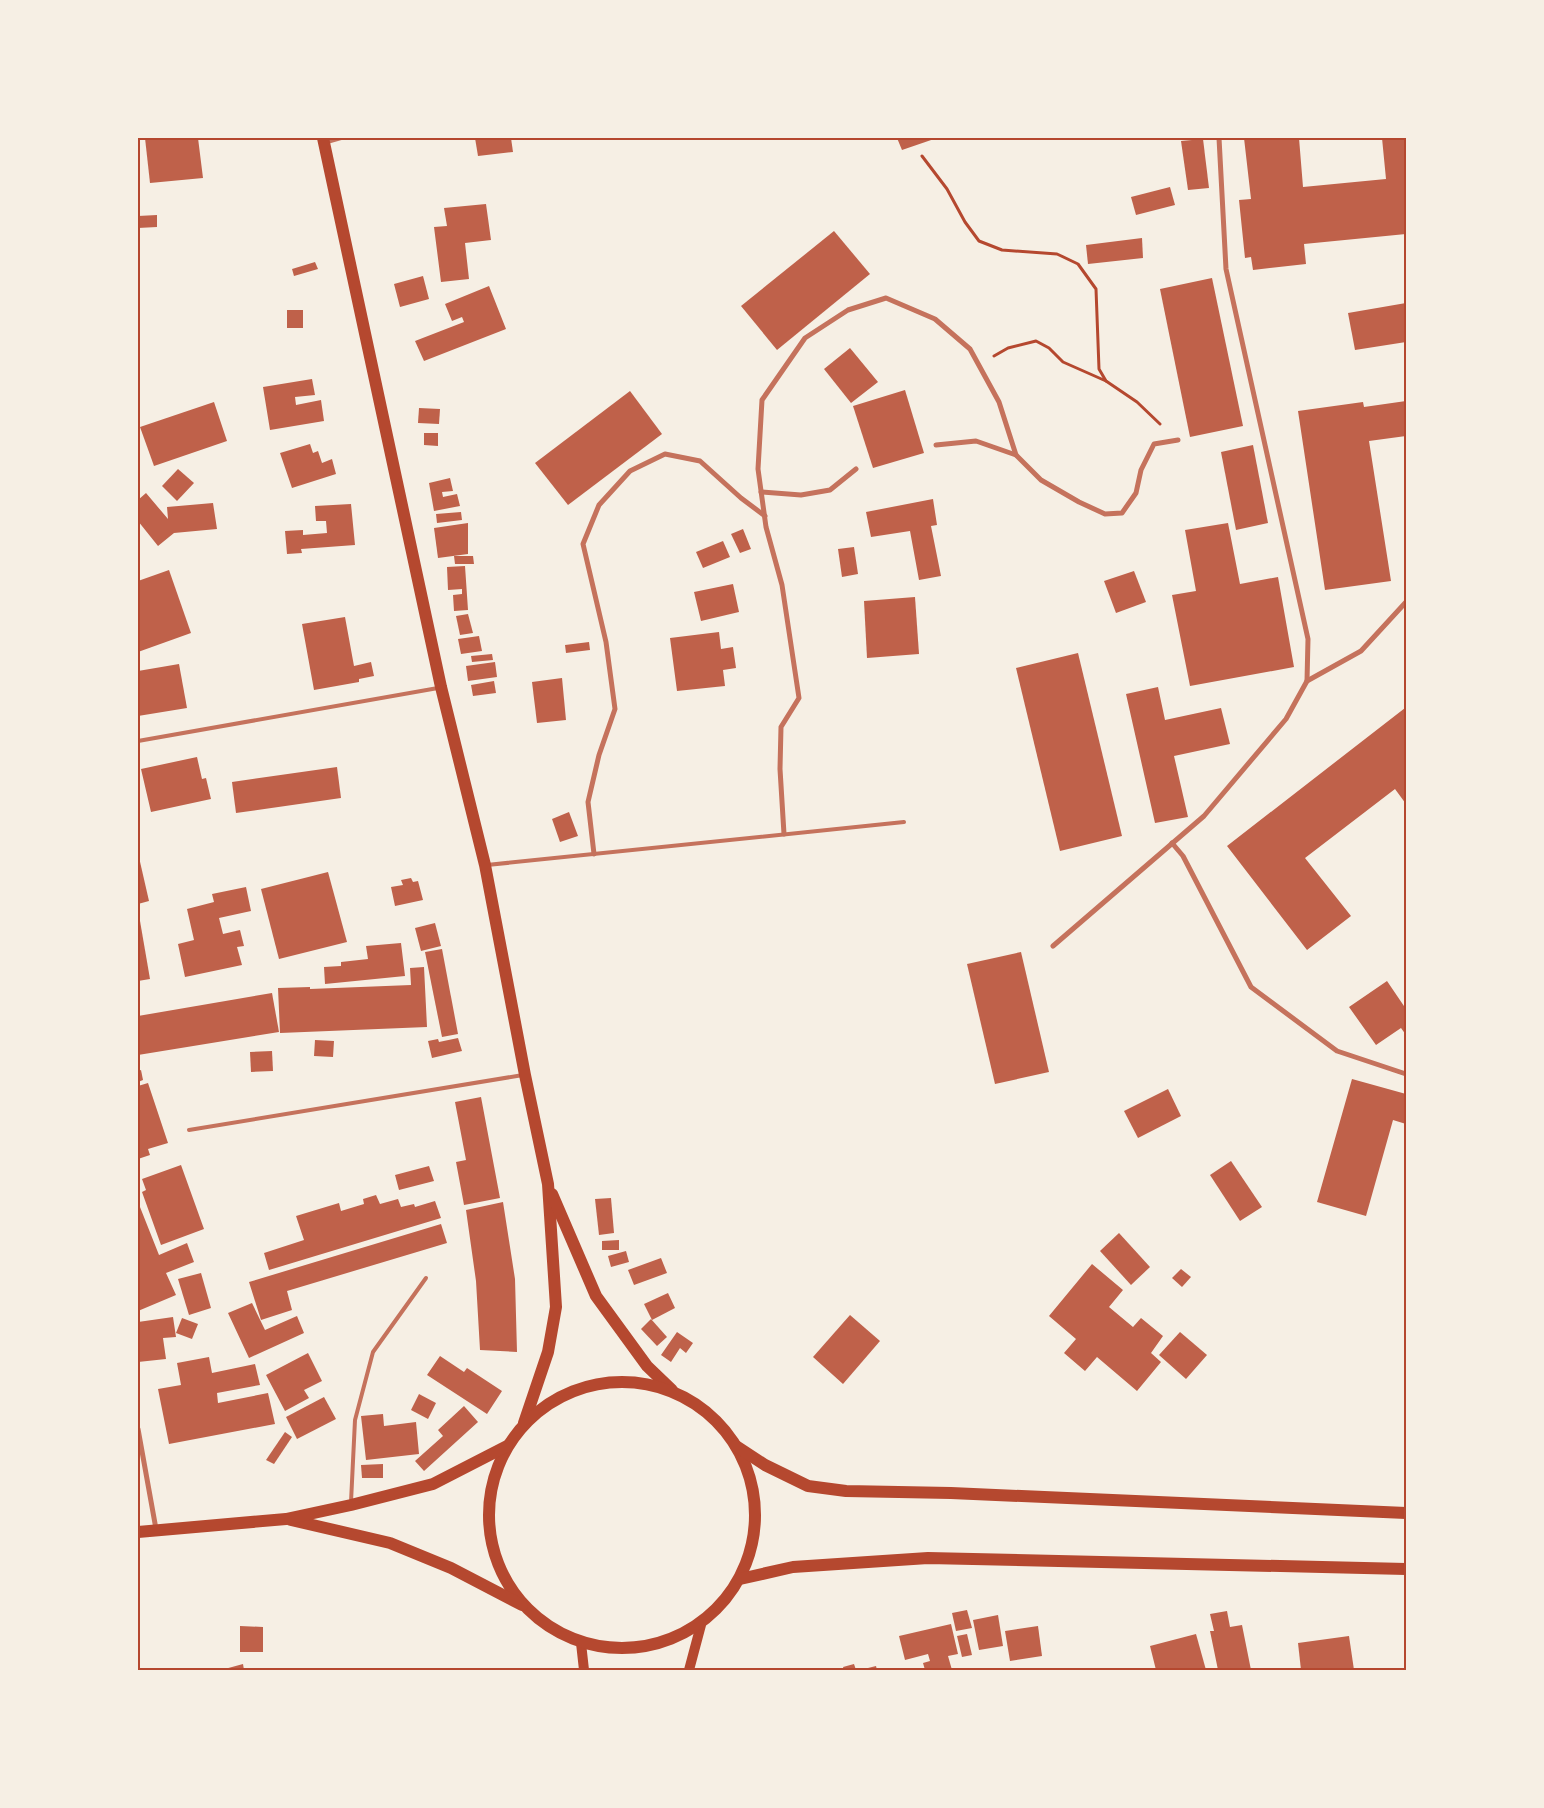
<svg xmlns="http://www.w3.org/2000/svg" width="1544" height="1808" font-family="'PT Sans Narrow',sans-serif">
	<style>
		.building { fill: #bf614a }
		.lines { fill: none; stroke-linecap: round; stroke-linejoin: round }
		.path { stroke: #b5482f; stroke-width: 3 }
		.service { stroke: #c5725c; stroke-width: 4 }
		.minor { stroke: #c5725c; stroke-width: 5 }
		.secondary { stroke: #b5482f; stroke-width: 10 }
		.primary { stroke: #b5482f; stroke-width: 12 }
		.neatline { fill: none; stroke: #b5482f; stroke-width: 2 }
	</style>
	<rect width="100%" height="100%" fill="#f6efe4"/>
	<g class="building">
		<path d="M145,138H198L203,178L150,183Z"/>
		<path d="M475,138H511L513,152L478,156Z"/>
		<path d="M897,138H937L902,150Z"/>
		<path d="M1244,138H1299L1303,187L1386,179L1382,138H1406V234L1304,244L1306,264L1253,270L1251,257L1245,258L1239,200L1251,199Z"/>
		<path d="M1203,139L1209,188L1188,190L1181,141Z"/>
		<path d="M1170,187L1175,205L1136,215L1131,197Z"/>
		<path d="M486,204L491,240L465,243L469,279L441,282L434,227L447,226L444,208Z"/>
		<path d="M157,215V227L138,228V216Z"/>
		<path d="M834,231L870,274L777,350L741,306Z"/>
		<path d="M1142,238L1143,258L1088,264L1086,245Z"/>
		<path d="M315,262L318,269L294,276L292,269Z"/>
		<path d="M423,276L429,299L400,307L394,284Z"/>
		<path d="M1212,278L1243,426L1190,437L1160,289Z"/>
		<path d="M489,286L506,329L424,361L415,341L464,322L462,317L452,321L445,304Z"/>
		<path d="M1406,303V342L1355,350L1348,313Z"/>
		<rect x="287" y="310" width="16" height="18"/>
		<path d="M850,348L878,382L851,403L824,369Z"/>
		<path d="M312,379L315,395L295,397L296,405L321,400L324,421L270,430L263,387Z"/>
		<path d="M905,390L924,453L873,468L853,406Z"/>
		<path d="M630,391L662,434L568,505L535,463Z"/>
		<path d="M1406,401V436L1369,441L1391,581L1325,590L1298,411L1363,402L1364,407Z"/>
		<path d="M214,402L227,441L154,466L140,427Z"/>
		<path d="M419,408L440,409L439,424L418,423Z"/>
		<path d="M424,433H438V446L424,445Z"/>
		<path d="M310,444L313,453L318,451L322,463L332,459L336,474L292,488L280,453Z"/>
		<path d="M1253,445L1268,523L1236,530L1221,452Z"/>
		<path d="M178,469L194,483L177,501L162,486Z"/>
		<path d="M450,478L453,491L442,492L443,497L457,494L460,506L434,511L429,483Z"/>
		<path d="M146,493L168,519L167,507L213,503L217,529L174,533L158,546L138,521V500Z"/>
		<path d="M933,499L937,525L931,526L941,576L919,580L910,531L871,537L866,512Z"/>
		<path d="M351,504L355,545L301,549L302,553L287,554L285,531L303,530V535L327,533L326,521H316L315,506Z"/>
		<path d="M461,512L462,520L437,523L436,514Z"/>
		<path d="M468,523V554L438,558L434,528Z"/>
		<path d="M1228,523L1240,584L1278,577L1294,667L1190,686L1172,595L1196,591L1185,530Z"/>
		<path d="M743,529L751,549L740,553L731,534Z"/>
		<path d="M723,541L730,557L703,568L696,552Z"/>
		<path d="M854,547L858,574L842,577L838,549Z"/>
		<path d="M454,556H473L474,564H455Z"/>
		<path d="M465,566L468,610L454,611L453,595L462,594V589L448,590L447,567Z"/>
		<path d="M169,570L191,633L138,652V581Z"/>
		<path d="M1134,571L1146,602L1116,613L1104,581Z"/>
		<path d="M733,584L739,612L701,621L694,592Z"/>
		<path d="M915,597L919,654L867,658L864,601Z"/>
		<path d="M468,614L473,633L460,635L456,616Z"/>
		<path d="M345,617L354,666L371,662L374,676L359,679V682L314,690L302,624Z"/>
		<path d="M719,632L721,649L733,647L736,668L723,670L725,686L677,691L670,638Z"/>
		<path d="M479,636L482,651L461,654L458,639Z"/>
		<path d="M589,642L590,650L566,653L565,645Z"/>
		<path d="M1078,653L1122,836L1060,851L1016,668Z"/>
		<path d="M492,654L493,660L472,662L471,656Z"/>
		<path d="M495,662L497,677L468,681L466,666Z"/>
		<path d="M179,664L187,708L138,716V671Z"/>
		<path d="M562,678L566,720L537,723L532,682Z"/>
		<path d="M494,681L496,693L473,696L471,685Z"/>
		<path d="M1158,687L1165,720L1221,708L1230,744L1174,756L1188,817L1155,823L1126,694Z"/>
		<path d="M1405,708L1406,711V804L1395,789L1305,858L1351,916L1307,950L1227,846Z"/>
		<path d="M197,757L202,779L206,778L211,799L151,812L141,769Z"/>
		<path d="M337,767L341,798L236,813L232,782Z"/>
		<path d="M569,812L578,836L560,842L552,819Z"/>
		<path d="M138,853L149,901L138,904Z"/>
		<path d="M328,872L347,942L279,959L261,889Z"/>
		<path d="M411,878L413,882L418,881L423,900L395,906L391,887L403,885L401,880Z"/>
		<path d="M246,887L251,911L219,918L223,934L240,930L244,946L237,947L242,965L185,977L178,944L194,940L187,909L214,902L212,894Z"/>
		<path d="M140,921L150,979L138,981V922Z"/>
		<path d="M435,923L441,946L421,951L415,928Z"/>
		<path d="M401,943L405,976L325,984L324,967L341,966V962L368,959L366,946Z"/>
		<path d="M442,949L458,1034L442,1037L425,952Z"/>
		<path d="M1021,952L1049,1072L995,1084L967,964Z"/>
		<path d="M424,967L427,1027L280,1033L278,988L310,987V989L411,985L410,968Z"/>
		<path d="M1387,981L1406,1009V1035L1401,1028L1376,1045L1349,1007Z"/>
		<path d="M272,993L279,1032L138,1055V1016Z"/>
		<path d="M458,1038L462,1051L432,1058L428,1041L438,1039L439,1042Z"/>
		<path d="M315,1040L334,1041L333,1057L314,1056Z"/>
		<path d="M272,1051L273,1071L251,1072L250,1052Z"/>
		<path d="M141,1070L143,1080L138,1082V1071Z"/>
		<path d="M1352,1079L1406,1094V1124L1393,1120L1366,1216L1317,1202Z"/>
		<path d="M148,1083L168,1143L148,1149L150,1155L138,1159V1086Z"/>
		<path d="M1168,1089L1181,1116L1138,1138L1124,1111Z"/>
		<path d="M481,1097L500,1198L464,1205L456,1162L466,1160L455,1102Z"/>
		<path d="M1231,1161L1262,1207L1240,1221L1210,1175Z"/>
		<path d="M181,1165L204,1229L161,1245L142,1192L146,1190L142,1179Z"/>
		<path d="M429,1166L434,1181L399,1190L395,1175Z"/>
		<path d="M376,1195L380,1204L398,1199L401,1207L414,1204L415,1207L435,1201L441,1218L269,1270L264,1253L304,1240L296,1216L339,1203L341,1211L364,1204L363,1199Z"/>
		<path d="M611,1198L614,1233L599,1235L595,1199Z"/>
		<path d="M138,1202L159,1255L187,1243L194,1262L166,1273L176,1295L138,1311Z"/>
		<path d="M503,1202L515,1279L517,1352L480,1350L476,1281L466,1210Z"/>
		<path d="M441,1224L447,1243L287,1291L292,1310L261,1320L249,1282Z"/>
		<path d="M1119,1233L1150,1267L1131,1285L1100,1251Z"/>
		<path d="M619,1240V1250H602V1241Z"/>
		<path d="M626,1251L629,1262L611,1267L608,1256Z"/>
		<path d="M661,1258L667,1273L634,1285L628,1270Z"/>
		<path d="M1092,1264L1123,1290L1109,1307L1133,1327L1141,1318L1163,1336L1151,1353L1161,1362L1137,1391L1097,1357L1085,1371L1064,1353L1076,1339L1049,1316Z"/>
		<path d="M1181,1269L1191,1277L1182,1287L1172,1278Z"/>
		<path d="M201,1273L211,1308L189,1315L178,1279Z"/>
		<path d="M668,1293L675,1308L652,1320L644,1304Z"/>
		<path d="M252,1303L265,1330L297,1316L304,1333L249,1358L228,1313Z"/>
		<path d="M850,1315L880,1341L843,1384L813,1357Z"/>
		<path d="M173,1317L176,1337L163,1338L166,1359L138,1362V1322Z"/>
		<path d="M182,1318L198,1324L192,1339L176,1333Z"/>
		<path d="M651,1319L667,1337L657,1346L641,1329Z"/>
		<path d="M1404,1325H1406V1354H1405Z"/>
		<path d="M677,1332L693,1343L686,1353L680,1348L671,1362L661,1355Z"/>
		<path d="M1180,1332L1207,1355L1186,1379L1159,1355Z"/>
		<path d="M308,1353L322,1381L304,1390L309,1398L285,1411L266,1375Z"/>
		<path d="M440,1356L464,1372L467,1368L502,1391L487,1414L427,1375Z"/>
		<path d="M209,1357L212,1373L255,1364L260,1385L217,1393L218,1403L268,1393L275,1424L169,1444L158,1389L181,1385L177,1363Z"/>
		<path d="M419,1394L436,1403L428,1419L411,1410Z"/>
		<path d="M324,1397L336,1419L297,1439L286,1417Z"/>
		<path d="M464,1406L478,1422L424,1471L415,1461L443,1436L438,1430Z"/>
		<path d="M383,1414L384,1426L416,1422L419,1454L366,1460L361,1416Z"/>
		<path d="M285,1432L292,1437L274,1464L266,1460Z"/>
		<path d="M383,1464V1478H362L361,1465Z"/>
		<path d="M967,1610L972,1628L956,1631L952,1613Z"/>
		<path d="M1227,1611L1230,1627L1242,1625L1251,1670H1218L1210,1631H1214L1210,1614Z"/>
		<path d="M998,1615L1003,1646L979,1650L973,1620Z"/>
		<path d="M951,1624L958,1654L948,1656L952,1670H925L923,1663L930,1661L928,1654L905,1660L899,1636Z"/>
		<path d="M240,1626L263,1627V1652H240Z"/>
		<path d="M1038,1626L1042,1656L1010,1661L1005,1631Z"/>
		<path d="M967,1634L972,1655L962,1657L957,1636Z"/>
		<path d="M1196,1634L1206,1670H1156L1150,1646Z"/>
		<path d="M1349,1636L1354,1670H1301L1298,1643Z"/>
		<path d="M243,1664L244,1670H221Z"/>
		<path d="M854,1664L856,1670H844L843,1667Z"/>
		<path d="M876,1666L877,1670H860Z"/>
	</g>
	<g class="lines">
		<g class="path">
			<path d="M922,156L947,189L965,222L979,241L1002,250L1057,254L1078,264L1096,289L1099,369L1106,381L1137,402L1160,424"/>
			<path d="M994,356L1008,348L1036,341L1049,348L1063,362L1106,381"/>
		</g>
		<g class="service">
			<path d="M327,142L341,138"/>
			<path d="M138,741L438,688"/>
			<path d="M487,865L904,822"/>
			<path d="M189,1130L523,1075"/>
			<path d="M351,1502L355,1420L373,1352L426,1278"/>
		</g>
		<g class="minor">
			<path d="M936,445L976,441L1016,455"/>
			<path d="M761,492L801,495L830,490L856,469"/>
			<path d="M1307,681L1361,651L1406,602"/>
			<path d="M784,834L780,769L781,727L799,698L782,585L766,527L758,469L762,400L805,338L848,310L886,298L935,319L970,349L999,402L1016,455L1041,480L1079,502L1105,514L1122,513L1136,493L1141,470L1154,444L1178,440"/>
			<path d="M1172,843L1183,856L1251,987L1337,1051L1406,1074"/>
			<path d="M594,854L588,802L599,755L615,709L606,642L583,544L599,505L630,471L665,454L700,461L741,498L765,516"/>
			<path d="M1053,946L1204,816L1286,719L1307,681L1308,639L1226,269L1219,138"/>
			<path d="M138,1429L156,1529"/>
		</g>
		<g class="secondary">
			<path d="M581,1643L584,1670"/>
			<path d="M689,1670L701,1625"/>
		</g>
		<g class="primary">
			<path d="M323,138L441,687L485,865L525,1075L548,1184L556,1307L548,1352L524,1423"/>
			<path d="M552,1194L596,1296L647,1366L672,1390"/>
			<circle cx="622" cy="1515" r="133"/>
			<path d="M736,1446L765,1465L808,1486L846,1491L951,1493L1406,1513"/>
			<path d="M291,1520L390,1543L451,1568L522,1605"/>
			<path d="M138,1532L286,1519L351,1505L433,1484L507,1446"/>
			<path d="M740,1579L793,1567L928,1558L1406,1569"/>
		</g>
	</g>
	<rect width="1544" height="1808" fill="none" stroke="#f6efe4" stroke-width="278"/>
	<rect x="139" y="139" width="1266" height="1530" class="neatline"/>
</svg>
